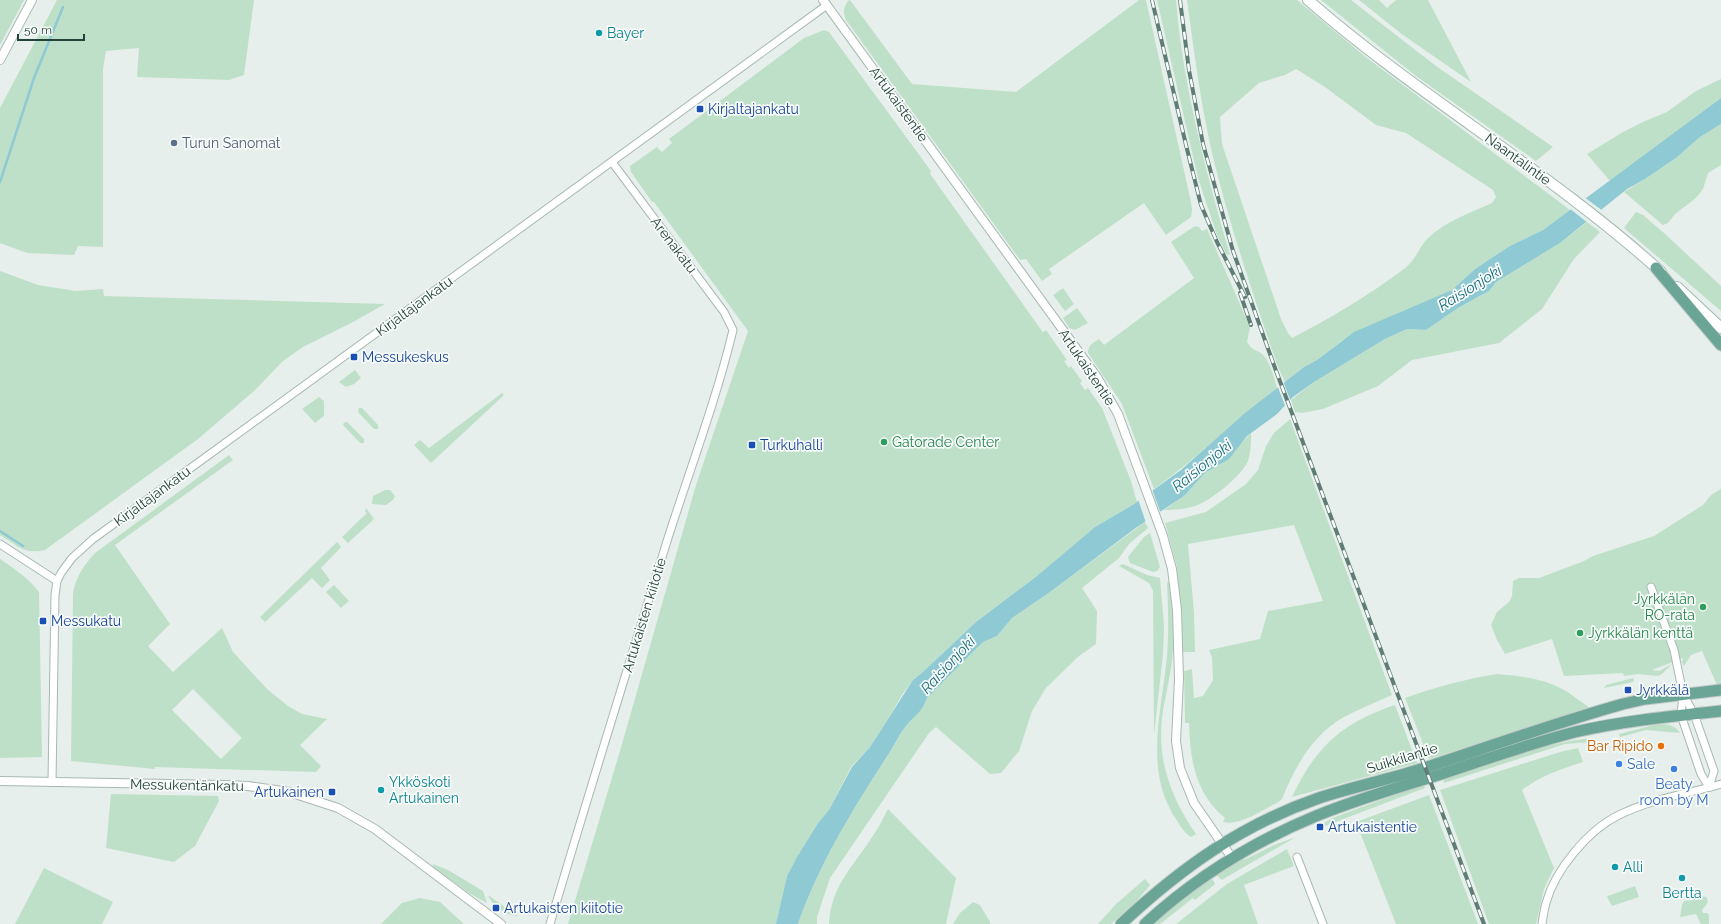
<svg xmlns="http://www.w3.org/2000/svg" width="1721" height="924" font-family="Raleway,sans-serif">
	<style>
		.green { fill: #bfe0c8; fill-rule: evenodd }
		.water { fill: #8ec9d4 }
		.pier { fill: #e6efeb }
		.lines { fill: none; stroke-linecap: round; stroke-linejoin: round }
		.stream { stroke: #8ec9d4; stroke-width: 2.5 }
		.minor-casing { stroke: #a8b8b2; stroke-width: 9 }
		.tertiary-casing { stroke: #a8b8b2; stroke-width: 10 }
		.secondary-casing { stroke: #a4bbb3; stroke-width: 12 }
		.primary-casing { stroke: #c2cac8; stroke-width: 13 }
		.minor { stroke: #fff; stroke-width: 7 }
		.tertiary { stroke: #fff; stroke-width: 8 }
		.secondary { stroke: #fff; stroke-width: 10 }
		.primary { stroke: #6aa596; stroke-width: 11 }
		.rail-casing { stroke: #5f7d75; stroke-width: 4 }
		.rail { stroke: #f7fbf9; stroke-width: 2.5; stroke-dasharray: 8; stroke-linecap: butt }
		.culture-dot { fill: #0f9aa8; stroke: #f7fbf9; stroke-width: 1.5 }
		.transit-dot { fill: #1a4fb4; stroke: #f7fbf9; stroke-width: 1.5 }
		.service-dot { fill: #5c6f8a; stroke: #f7fbf9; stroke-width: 1.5 }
		.leisure-dot { fill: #2e9e5b; stroke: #f7fbf9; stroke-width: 1.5 }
		.food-dot { fill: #e8710a; stroke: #f7fbf9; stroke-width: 1.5 }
		.shop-dot { fill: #3f7fe0; stroke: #f7fbf9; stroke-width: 1.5 }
		.labels { text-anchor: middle; stroke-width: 3.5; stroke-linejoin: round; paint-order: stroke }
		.culture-label { font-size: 14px; fill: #0d838f; stroke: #f7fbf9; text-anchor: start }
		.street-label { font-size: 14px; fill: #24423a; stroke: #f7fbf9 }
		.transit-label { font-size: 14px; fill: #164399; stroke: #f7fbf9; text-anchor: start }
		.service-label { font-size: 14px; fill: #4e5e75; stroke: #f7fbf9; text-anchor: start }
		.leisure-label { font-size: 14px; fill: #27864d; stroke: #f7fbf9; text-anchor: start }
		.food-label { font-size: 14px; fill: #c56008; stroke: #f7fbf9; text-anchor: end }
		.shop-label { font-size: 14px; fill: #366cbe; stroke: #f7fbf9; text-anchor: start }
		.water-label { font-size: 15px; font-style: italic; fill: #1c6f80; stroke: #f7fbf9 }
	</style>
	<rect width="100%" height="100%" fill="#e6efeb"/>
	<g class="green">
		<path d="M0,0H24L0,45Z"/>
		<path d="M57,0H254L244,75L229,80L137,77L139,48L106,51L103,69V247L78,246L74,255L27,253L0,243V108Z"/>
		<path d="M850,0L912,84L1016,92L1139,0H1146L1191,202L1192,210L1191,217L1166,235L1144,203L1049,269L1052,274L1042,281L1026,259L1020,260L846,20C843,12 843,8 848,1Z"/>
		<path d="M1157,0H1176C1183,86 1206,172 1230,255L1226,254L1217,235L1198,178Z"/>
		<path d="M1187,0H1297L1367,58L1570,210L1543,230L1510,246L1475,269L1452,290L1343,340L1317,360L1304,367L1285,382L1278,367C1256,303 1234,239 1217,173C1202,116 1195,58 1187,0ZM1296,69L1325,87L1376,125L1406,133L1493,190L1496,197L1492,203C1470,213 1446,221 1428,238C1419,247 1415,261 1404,269C1369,295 1331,318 1292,338L1288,333L1281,319L1222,144L1220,117L1259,83L1285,75Z"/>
		<path d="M1321,0H1351L1436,66L1553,147L1536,161L1416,76Z"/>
		<path d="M1359,0H1379L1387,8L1396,0H1428L1471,82L1403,35Z"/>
		<path d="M824,30L829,32L931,171L930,174L933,178L1042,331L1043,332L1046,330L1067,360L1064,361L1069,368L1071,366L1082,381L1080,383L1085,390L1088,388L1102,408L1131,481L1137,502L1095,527L1037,576L976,622L924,671L914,679L902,695L892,712L870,747L851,767L829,810L818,823L797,857L787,876L776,924H568L620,751L696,485L748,331L654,202H652L631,172L630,166L657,147L662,152L672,143L669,139L804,38Z"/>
		<path d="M1721,79V98L1610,181L1587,154L1623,132L1645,121L1667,112L1696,91Z"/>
		<path d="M1721,124V165L1708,173L1703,189L1696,198L1675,214L1668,223L1663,225L1624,192L1645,179L1676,158L1700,137Z"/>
		<path d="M1636,212L1643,215L1664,233L1721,286V311L1624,228Z"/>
		<path d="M1587,222L1600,232L1574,259L1542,309L1499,343L1412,360L1378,386L1323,409L1302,413L1295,412L1291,400L1314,382L1385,339L1407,329L1426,330L1458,308L1486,293L1496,282L1560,243Z"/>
		<path d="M1195,226L1199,227L1202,231L1207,229L1250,327L1247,342C1253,352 1258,349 1264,356C1271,364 1274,378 1277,388C1235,421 1197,458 1154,489L1122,404L1088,353C1088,345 1093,343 1099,339L1104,345L1194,278L1171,242Z"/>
		<path d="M0,271L38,285L76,291L103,289L104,296L385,304L353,322L303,347L283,361L254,391L198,439L45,550C24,555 17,545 0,535Z"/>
		<path d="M1063,288L1074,304L1065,311L1053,295Z"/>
		<path d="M1077,308L1088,323L1075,330L1069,328L1063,318Z"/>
		<path d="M355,370L361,378L354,384L346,387L339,382Z"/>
		<path d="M502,393L504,395L431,463L414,445L420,440L429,448Z"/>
		<path d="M319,397L324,401V416L315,423L302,409Z"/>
		<path d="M359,408H362L378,425V429H374L358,412Z"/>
		<path d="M1290,419L1392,695C1376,702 1359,709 1344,717C1312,735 1295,767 1282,799L1277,803C1261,810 1241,826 1223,822L1225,818C1195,793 1190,760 1189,723H1185L1184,671L1192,669L1194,698L1203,696L1213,680L1212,657L1209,650L1260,639L1268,611L1323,601L1294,525L1188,544L1194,612L1195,652H1181L1177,567L1165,523L1206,512L1246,484L1258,470L1266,446L1274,433Z"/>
		<path d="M345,422H347L364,439V443H360L344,426L343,424Z"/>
		<path d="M1251,433C1251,442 1251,452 1248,461C1242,475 1215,497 1200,504C1189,509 1176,510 1164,510L1184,496L1205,473L1222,463Z"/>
		<path d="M229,455L233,460L115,545L170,624L148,646L173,672L222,628L233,652L267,689L288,706L302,714L327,719L300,745L321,766L316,772L155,767V769L71,761L73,594C75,578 84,565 95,553ZM193,689L242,738L221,759L172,710Z"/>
		<path d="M1721,489V685H1717L1702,651L1691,655L1684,666L1682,662L1683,658L1652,670L1659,671L1672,664L1662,674L1658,676L1638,674L1624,676L1623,673L1564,676L1552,639L1505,654L1497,640L1491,625L1497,612L1509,602L1512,596L1513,581L1519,578H1539L1584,561L1593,556L1654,536L1703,505L1711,495Z"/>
		<path d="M385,490H390L395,496L393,500L386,505L372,504L373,496Z"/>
		<path d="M366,508L374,519L348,543L342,537L367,513L365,511Z"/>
		<path d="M1145,522L1148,528L1129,544L1119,558L1082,588L1097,611L1096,644L1079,656L1046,688L1032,711L1019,751L1001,773L990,774L936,727L929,733L830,878L817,917V924H798C820,861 855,806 891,750C896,742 900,733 906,726C916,714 921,714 927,698L983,642L997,636L1012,618L1050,592Z"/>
		<path d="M1150,533L1160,567L1157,571L1153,572L1130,563L1128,557L1144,537Z"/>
		<path d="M337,542L341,547L321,568L330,580L322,588L312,578L265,622L260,617Z"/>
		<path d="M0,559C15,569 28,578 39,592L42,757L0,758Z"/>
		<path d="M1123,564L1147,575L1160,578L1164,626L1163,654L1154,735L1153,591L1149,583L1119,566Z"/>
		<path d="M1169,582C1172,604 1174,627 1173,649C1172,672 1165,695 1162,718C1157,761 1172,800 1196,834L1191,837C1184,833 1179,824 1174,816C1144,768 1162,709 1167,656C1169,631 1168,607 1167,583Z"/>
		<path d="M334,585L349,601L341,608L326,592Z"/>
		<path d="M1497,674C1520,676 1543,678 1564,690C1573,695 1581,702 1590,708L1429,759L1405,698C1436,687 1465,679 1497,674Z"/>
		<path d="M1633,678L1634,680L1633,682L1604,688L1606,685Z"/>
		<path d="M1395,705L1417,763L1292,797C1316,746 1342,723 1395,705Z"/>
		<path d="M1658,724C1668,724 1675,725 1680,733L1646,730L1620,737L1619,734Z"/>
		<path d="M1593,738V742L1565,744L1444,783L1443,779C1492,763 1541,743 1593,738Z"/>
		<path d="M1578,748L1583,762C1561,769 1540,776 1522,790L1554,868L1544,889L1536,924H1489L1440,790L1560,752Z"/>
		<path d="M1424,784L1425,788L1325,826L1324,823L1335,817Z"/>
		<path d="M111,794L218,796L219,801L195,846L174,862L106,848Z"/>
		<path d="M1429,795L1478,924H1396L1356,822Z"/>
		<path d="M888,809L956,878L946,924H829C831,883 857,863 876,831C881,824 884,816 888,809Z"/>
		<path d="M1296,837L1225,878L1222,880L1216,875L1243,858L1244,860L1274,845Z"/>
		<path d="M1287,849L1294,866L1244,885L1258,924H1176L1227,884Z"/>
		<path d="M433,864L448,870L483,891L487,903L469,893L433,867Z"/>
		<path d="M44,868L113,902L102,924H15Z"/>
		<path d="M1211,878L1215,883L1214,885L1195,900L1193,898L1160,924H1152Z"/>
		<path d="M1145,879L1150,885L1135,903L1111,924H1098L1116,904Z"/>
		<path d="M1635,886L1639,897L1612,906L1607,897L1608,896Z"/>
		<path d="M488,895L518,916C507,916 492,906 488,895Z"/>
		<path d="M1699,896L1706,897C1710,903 1706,905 1702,910L1703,913H1707L1709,915V924H1701L1696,914L1680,917L1682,905L1684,901L1693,900Z"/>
		<path d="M420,898L440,902L464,924H381L402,903Z"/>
		<path d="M973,902L980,905L990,922V924H953L960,913Z"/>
	</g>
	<path class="water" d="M1721,98V124L1700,137L1676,158L1645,179L1627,189L1560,243L1496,282L1489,291L1458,308L1426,330L1407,329L1385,339L1314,382L1293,397L1277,414L1247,436L1229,459L1205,473L1184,496L1137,527L1050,592L1012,618L997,636L983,642L927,698C921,714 916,714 906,726C900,733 896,742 891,750C855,806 820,861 798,924H776L787,876L797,857L818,823L829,810L852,767L870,747L913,680L924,671L976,622L1037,576L1095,527L1134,504L1181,470L1245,413L1304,367L1317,360L1354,332L1452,290L1475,269L1490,259L1510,246L1543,230Z"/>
	<g class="pier">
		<path d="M1584,197L1603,211L1588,223L1569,208Z"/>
		<path d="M1283,381L1291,402L1286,408L1277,385Z"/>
		<path d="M1152,489L1161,514L1146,523L1138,499Z"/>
	</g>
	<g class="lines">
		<g class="stream">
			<path d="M0,182L34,78L63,7"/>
			<path d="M0,531L23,546"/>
		</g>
		<g class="minor-casing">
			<g id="minor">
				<path d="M0,544L57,581"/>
				<path d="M1651,587L1674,650L1683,694L1681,715L1701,774L1709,787"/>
				<path d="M1683,694L1694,714L1714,771L1709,787"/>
				<path d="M52,782L55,595L57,581L61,573L72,558L93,539L166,486L827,5"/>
				<path d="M1297,857L1323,924"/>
				<path d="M550,924C588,795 628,667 668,538C690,469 716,401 733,330L724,312L612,162"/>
				<path d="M1542,924C1543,917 1544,910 1546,903C1555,870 1588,830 1619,815C1651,799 1687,794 1721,784"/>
			</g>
		</g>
		<g class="tertiary-casing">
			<g id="tertiary">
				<path d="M823,0L1097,377L1118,414L1163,536L1172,569L1177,610L1179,679L1176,741L1180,768L1194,803L1232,858"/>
				<path d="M0,60L32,0"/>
				<path d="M0,781L225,785L248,786L289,792L338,808L375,829L501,924"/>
			</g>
		</g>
		<g class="secondary-casing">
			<g id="secondary">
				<path d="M1308,0C1420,98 1551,172 1661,272"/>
				<path d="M1677,287L1721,328"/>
			</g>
		</g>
		<g class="primary-casing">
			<g id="primary">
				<path d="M1656,268L1721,345"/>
				<path d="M1121,924C1181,868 1241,825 1319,798C1352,787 1387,780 1421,769C1488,747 1555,723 1623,704L1645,699L1721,690"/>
				<path d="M1145,924C1195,878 1253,842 1316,816C1355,800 1395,788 1435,776C1481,761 1528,744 1575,732C1623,721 1673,716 1721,711"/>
			</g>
		</g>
		<use href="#minor" class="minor"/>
		<use href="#tertiary" class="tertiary"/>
		<use href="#secondary" class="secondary"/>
		<use href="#primary" class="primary"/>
		<g class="rail-casing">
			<g id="rail">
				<path d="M1152,0L1186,145L1201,205L1217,242L1245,297"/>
				<path d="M1180,0L1189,70L1203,144L1233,251L1275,368L1484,924"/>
				<path d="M1240,293L1251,325"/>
			</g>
		</g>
		<use href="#rail" class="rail"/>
	</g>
	<g class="culture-dot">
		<circle cx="599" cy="33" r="4"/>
		<circle cx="381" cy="790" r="4"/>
		<circle cx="1615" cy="867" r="4"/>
		<circle cx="1682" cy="878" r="4"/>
	</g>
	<g class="transit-dot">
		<rect x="696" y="105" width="8" height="8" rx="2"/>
		<rect x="350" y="353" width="8" height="8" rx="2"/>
		<rect x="748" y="441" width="8" height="8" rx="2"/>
		<rect x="39" y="617" width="8" height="8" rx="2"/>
		<rect x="1624" y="686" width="8" height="8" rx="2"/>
		<rect x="328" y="788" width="8" height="8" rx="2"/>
		<rect x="1316" y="823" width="8" height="8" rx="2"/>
		<rect x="492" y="904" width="8" height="8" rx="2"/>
	</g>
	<circle class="service-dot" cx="174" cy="143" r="4"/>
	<g class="leisure-dot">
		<circle cx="884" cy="442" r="4"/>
		<circle cx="1703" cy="607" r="4"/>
		<circle cx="1580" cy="633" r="4"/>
	</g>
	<circle class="food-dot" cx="1661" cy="746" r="4"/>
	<g class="shop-dot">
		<circle cx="1619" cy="764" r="4"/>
		<circle cx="1674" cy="769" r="4"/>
	</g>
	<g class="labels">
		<g class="culture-label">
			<text x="607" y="38">Bayer</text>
			<text x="389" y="787">Ykköskoti<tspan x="389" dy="16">Artukainen</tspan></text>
			<text x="1623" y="872">Alli</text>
			<text x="1682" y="898" text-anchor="middle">Bertta</text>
		</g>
		<g class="street-label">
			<text transform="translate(899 104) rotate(54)" y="5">Artukaistentie</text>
			<text transform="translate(1518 159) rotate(36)" y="5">Naantalintie</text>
			<text transform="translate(674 245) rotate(53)" y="5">Arenakatu</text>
			<text transform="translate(414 306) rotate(-36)" y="5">Kirjaltajankatu</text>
			<text transform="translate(1087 367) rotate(56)" y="5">Artukaistentie</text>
			<text transform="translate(152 496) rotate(-36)" y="5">Kirjaltajankatu</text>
			<text transform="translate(644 615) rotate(-73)" y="5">Artukaisten kiitotie</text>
			<text transform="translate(1402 758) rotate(-17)" y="5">Suikkilantie</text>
			<text transform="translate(187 785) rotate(1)" y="5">Messukentänkatu</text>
		</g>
		<g class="transit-label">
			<text x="708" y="114">Kirjaltajankatu</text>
			<text x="362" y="362">Messukeskus</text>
			<text x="760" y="450">Turkuhalli</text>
			<text x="51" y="626">Messukatu</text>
			<text x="1636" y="695">Jyrkkälä</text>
			<text x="324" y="797" text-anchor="end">Artukainen</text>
			<text x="1328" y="832">Artukaistentie</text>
			<text x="504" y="913">Artukaisten kiitotie</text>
		</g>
		<g class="service-label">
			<text x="182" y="148">Turun Sanomat</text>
		</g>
		<g class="leisure-label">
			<text x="892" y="447">Gatorade Center</text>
			<text x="1695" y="604" text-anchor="end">Jyrkkälän<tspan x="1695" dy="16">RO-rata</tspan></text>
			<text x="1588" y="638">Jyrkkälän kenttä</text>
		</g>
		<g class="food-label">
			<text x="1653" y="751">Bar Ripido</text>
		</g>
		<g class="shop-label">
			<text x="1627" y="769">Sale</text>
			<text x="1674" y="789" text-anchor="middle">Beaty<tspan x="1674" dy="16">room by M</tspan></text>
		</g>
		<g class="water-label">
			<text transform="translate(1470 288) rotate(-32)" y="5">Raisionjoki</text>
			<text transform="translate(1202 466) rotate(-39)" y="5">Raisionjoki</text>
			<text transform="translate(948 665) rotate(-47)" y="5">Raisionjoki</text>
		</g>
	</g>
	<path d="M18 34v6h66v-6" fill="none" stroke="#24423a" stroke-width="2"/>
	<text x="24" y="34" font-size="12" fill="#24423a" stroke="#f7fbf9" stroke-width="3" paint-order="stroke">50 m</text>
</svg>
